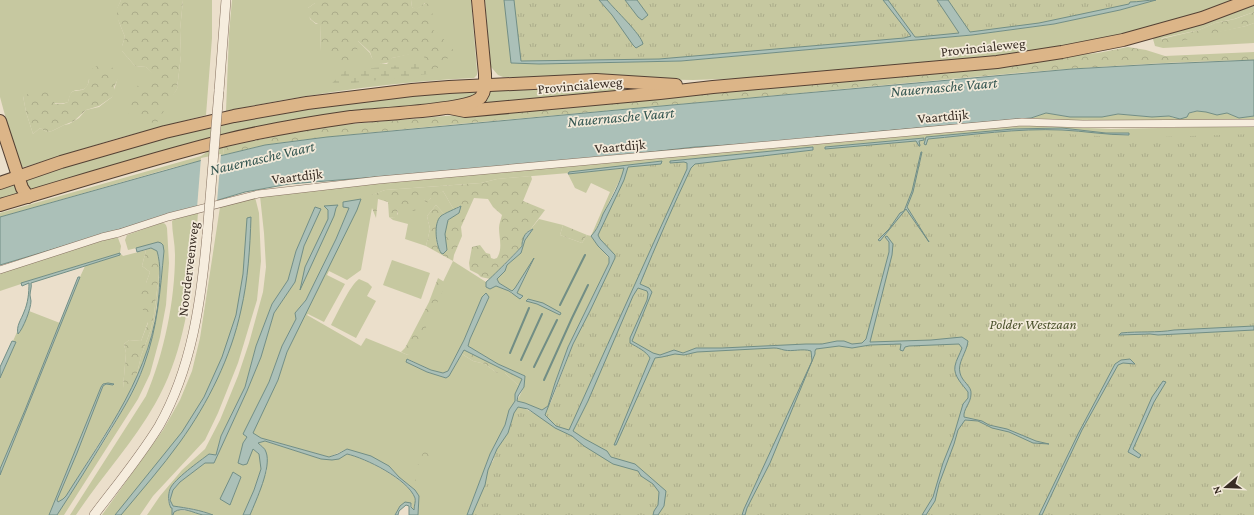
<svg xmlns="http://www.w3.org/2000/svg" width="1254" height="515" font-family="'Crimson Pro',serif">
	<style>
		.green { fill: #c6c8a0; fill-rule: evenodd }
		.forest { fill: url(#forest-crowns) }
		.wetland { fill: url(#wetland-marsh) }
		.park { fill: url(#park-tufts) }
		.water { fill: #abc0b8; stroke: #728e85 }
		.pier { fill: #ebdfcb }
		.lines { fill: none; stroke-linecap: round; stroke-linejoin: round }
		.stream { stroke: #728e85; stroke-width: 2 }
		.minor-casing { stroke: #867261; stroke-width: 8 }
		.tertiary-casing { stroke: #867261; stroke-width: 10 }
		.trunk-casing { stroke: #544134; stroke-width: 14 }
		.minor { stroke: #f6edde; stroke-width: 7 }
		.tertiary { stroke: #f6edde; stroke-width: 9 }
		.trunk { stroke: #dcb588; stroke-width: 12 }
		.tertiary-bridge-casing { stroke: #867261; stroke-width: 10; stroke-linecap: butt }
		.tertiary-bridge { stroke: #f6edde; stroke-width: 9 }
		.labels { text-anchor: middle; stroke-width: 3.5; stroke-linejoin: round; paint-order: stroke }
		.street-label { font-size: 14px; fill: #382c23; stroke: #f3eada }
		.park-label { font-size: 14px; font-style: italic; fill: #4b522c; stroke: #f3eada }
		.water-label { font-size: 15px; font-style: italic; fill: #345651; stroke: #f3eada }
	</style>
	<defs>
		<pattern id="forest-crowns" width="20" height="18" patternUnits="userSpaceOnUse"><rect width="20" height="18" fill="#c6c8a0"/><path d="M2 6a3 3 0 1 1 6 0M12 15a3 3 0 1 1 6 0" fill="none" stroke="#abac8a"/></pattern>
		<pattern id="wetland-marsh" width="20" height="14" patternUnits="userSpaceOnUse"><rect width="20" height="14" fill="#c6c8a0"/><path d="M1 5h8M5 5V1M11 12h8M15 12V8" fill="none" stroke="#abac8a"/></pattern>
		<pattern id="park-tufts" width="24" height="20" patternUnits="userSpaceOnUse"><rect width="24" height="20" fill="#c6c8a0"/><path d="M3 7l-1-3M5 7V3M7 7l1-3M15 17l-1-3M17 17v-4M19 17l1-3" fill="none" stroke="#abac8a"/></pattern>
	</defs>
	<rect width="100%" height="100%" fill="#ebdfcb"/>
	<g class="green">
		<path d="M0,0H121L117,9L119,22L125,37L122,46V51L135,66L146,67L154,75L155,82L172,96L177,89L181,55L180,30L183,0H212V38L206,115L115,139L21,168L16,156L0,97ZM118,75C118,80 113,91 112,97L99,107L86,110L79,118L69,124L64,125L52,131L47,132L40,128L33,134L26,112L23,96C35,99 56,107 68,102C69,99 70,94 72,92C78,87 87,95 89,79Z"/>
		<path d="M232,0H315V3L308,8L310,19L316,24H321L320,51L358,41L370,53L372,58L381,64H387L392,58L422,51L426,26L425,3L416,10L412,7L411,0H471L477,71V75L474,78C391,82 308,94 226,111L229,34Z"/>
		<path d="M485,0H504L511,63L539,64L681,61L972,35L1054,24L1120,10L1156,0H1239L1126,35L1031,54L870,68L838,70L806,75L752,78L693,80L503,77L498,75L491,67L489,51Z"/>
		<path d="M1254,3V12L1234,19L1215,23L1199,30L1162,38L1161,39L1163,43L1246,26L1254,23V43L1163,48L1155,46L1153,39L1156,35Z"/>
		<path d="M599,87L635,89L572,95L537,101L484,104L488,99L490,89Z"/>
		<path d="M478,90L475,95L461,102L335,113L290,121L35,190L29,188L22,181L108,154L159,139L225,124L345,103L388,97Z"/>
		<path d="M1197,111L1227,113L1239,118L1254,116V120L1075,121L1031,118L1046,113L1070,117H1102L1118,114L1152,117L1169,116L1174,118Z"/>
		<path d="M1021,125L1111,129L1254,126V326L785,345L813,147L670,161V163L684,162L687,163L612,264L628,167L661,164L662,161L569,173L497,179L481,183L385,190L372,195V208L361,270L347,280L329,271L327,275L345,284L324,322L308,314L307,315L361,346L366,338L408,355L453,261L486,282V287L490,289L496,286L509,291L512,294L519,295L517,293L532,263L515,288L512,291L499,283L497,279L505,271L507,265L521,253L525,240L533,229L530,230L539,219L563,225L560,235L582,243L587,235L591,236L610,192L591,183L586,193L575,188L568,174L624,168L622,175L594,233L591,236L598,246L609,258V263L568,347L555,383L548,406L542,410L525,403L517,401L524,387L525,376L498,364L468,346L470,339L489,297H482L464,340L448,371L443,373L431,370L408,359L406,362L427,372L446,378L449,376L462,354L473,361L485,364L497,373H505L519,386L515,394V401L509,410L505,425L490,454L467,515H418L419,496L415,490L399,477L389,466L347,449L329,457L261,438L252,433L278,380L287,352L328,267L349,208L336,239L306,300L295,313L296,319L282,346L269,382L247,437L243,443L238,463L253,449L259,454L261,469L254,490L243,515H213L205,512L188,508L172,506L170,500L173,490L180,482L205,463H214L247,391L261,357L274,313L295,282L304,246L320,210L315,207L296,251L288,280L272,304L256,346L245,387L221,436L216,455L209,454L179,478L170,488L168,501L172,508V515H147L160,496L182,470L205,449L220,420L238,376L249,343L263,292L266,267L264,233L260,196L461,175ZM1037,128H1062L1106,133H1129L1128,135C1106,134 1084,130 1062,130C1017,128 972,135 928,139L924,145L926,137ZM924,138L917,141L825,149V147ZM233,472L241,477L230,505Z"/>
		<path d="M224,147L223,155L171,168L0,217V213L201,156L207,152Z"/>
		<path d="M15,183L19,194L0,200V189Z"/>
		<path d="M443,191L454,210L444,214L436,205L427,216L430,229L426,246L405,239L408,224L393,220L389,217L394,218L398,214V209L424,198L426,203L431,198Z"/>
		<path d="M255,197L259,213L261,261L257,300L238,363L218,413L205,440L153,496L140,515H102L163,430L180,400L192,371L200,338L220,207Z"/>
		<path d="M198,213C193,277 188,347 155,404C133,443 101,477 76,515H70L146,396C164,354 175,301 175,255C175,243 172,232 172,221L175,219Z"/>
		<path d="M161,223C165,223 166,224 167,228L169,263L166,305L160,337L150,374L138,399L64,515H57C74,488 91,462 108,435C121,412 136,390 144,365C158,325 160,291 164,251L145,246L128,250L125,240L127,235Z"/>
		<path d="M111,238H118L121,246L120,253L123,256L146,250L142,266L150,272L146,283L148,322L141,341L129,340L124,344L126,353L123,388L137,374L141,356L151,329L154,314L160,266C159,306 152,345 135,382C127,400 116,417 105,434C92,455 79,475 66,496L63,499L58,502L57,500L77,453L103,386L106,384L113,385V384L108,383L103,384L101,387L49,515H0V475L80,277L85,266L120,255V253L21,283V284L0,291V272Z"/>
		<path d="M392,260L430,273L421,299L383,285Z"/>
		<path d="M359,279L368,283L372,287L367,296L376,301L356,338L331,325C337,314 350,285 359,279Z"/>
		<path d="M29,311L60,323L25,410L0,469V378L16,342L13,341L17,332L18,334L20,332Z"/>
		<path d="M265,441L321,459L342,456L347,454C364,458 411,481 415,499C416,502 414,507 413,511L411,503L400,506L395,515H250L267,470L263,447L258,443Z"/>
		<path d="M177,510L190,511L203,515H173L174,512Z"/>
	</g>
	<g class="forest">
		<path d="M121,0H183L180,30L181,55L177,89L156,124L129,114L127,101L139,84L154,82V76L146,67L135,66L122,51V46L125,37L117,17V8Z"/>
		<path d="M315,0H411L412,7L416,9C421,7 423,2 429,4L435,21L432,26H427L439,34L454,51L440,67L430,71L422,52L392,58L391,62L381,64L375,62L372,58L370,52L358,41L356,62L349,65L338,64L335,54L320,51L321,25C313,23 309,18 306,11L308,8L315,3Z"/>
		<path d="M1254,12V23L1246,26L1163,45L1161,39L1199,30L1215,23L1235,19Z"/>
		<path d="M1128,47L1146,50L1165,56L1254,52V60C1096,63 938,80 780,95C618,110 455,123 293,141L265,145L223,155L224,147L281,135L328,126L550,107L1074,55L1098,53Z"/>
		<path d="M105,64L111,66L118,75V79L114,87L115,92L112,97L99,106L86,110L74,121L64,125L52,131L47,132L40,128L33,134L26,112L23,96L35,91L49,92L55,104H63L68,102C69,99 69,95 71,93C74,89 82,92 85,88C95,79 81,68 105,64Z"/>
		<path d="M531,176L532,179L523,201L545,210L530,230L528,231L521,247L490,279L481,277L478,274L470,270L469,263L472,247L480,245L486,253L490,254L491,258L494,259L497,258C503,248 499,238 499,228C499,224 501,219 502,215L493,207L488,199L474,198L461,227L462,236L454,255L453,261L426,246L430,229L427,216L436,205L444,214C435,219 436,235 437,245L446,250C445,241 443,228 448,221C450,218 456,215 459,213V206L454,210L443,191L434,198H431L426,204L424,199L419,201L415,211L398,209L397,217L394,218L389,217L388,202L378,199L376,218L372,208L371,195L385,190L481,183L497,179Z"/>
		<path d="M563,225L587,235L582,243L560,235Z"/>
		<path d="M152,248L157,251L160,266L154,314L151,329L141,356L137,374L128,389L126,390L123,388L126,353L124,344L129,340L141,341L148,323L134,287L146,283L150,272L142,266L146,250Z"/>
		<path d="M438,278L446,283L424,332C423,344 418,350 408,355L401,352L405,348L429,302Z"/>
		<path d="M464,349L522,379L519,386L505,373H497L485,364L473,361L462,354Z"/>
		<path d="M428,441L431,446L428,450L430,456H425L415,483L416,469Z"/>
	</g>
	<path class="wetland" d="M420,63L425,65L428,74L329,86L345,71Z"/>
	<g class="park">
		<path d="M504,0H1154L1056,22L949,37L697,58L521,64L511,63Z"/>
		<path d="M1025,131L1127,138L1254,134V515H467L487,469L493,461L497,447L513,410L518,405L541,417L551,402L573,344L613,260L595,240L628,167Z"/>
	</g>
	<g class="water">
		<path d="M504,0H514L521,61L659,59L904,38L911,36L883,0H888L915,37H918L959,33L937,0H948L970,32L1039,23L1129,4L1130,2C1139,2 1147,0 1156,0L1120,10L1054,24L972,35L681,61L539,64L511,63Z"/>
		<path d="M599,0H607C615,10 641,34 643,44L636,48L633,45L612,15Z"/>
		<path d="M625,0H637L648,15L642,20L638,17Z"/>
		<path d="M1254,60V116L1239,118L1227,113L1217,115L1206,112L1197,111L1189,113L1187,117L1180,119L1169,116L1152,117L1118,114L1102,117H1070L1046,113L1031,118L816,137L810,139L778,142L695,147L615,156L463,170L289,184L245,192L0,265V217L199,161L265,145L327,137L628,109L1072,69L1160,64Z"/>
		<path d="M1062,128L1106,133H1129V135C1106,135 1084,131 1062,130C1017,128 972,135 928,139L926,145L924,144L926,137L1013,129Z"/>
		<path d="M924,138V140L919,141L920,146H919L916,141L825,149V147Z"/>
		<path d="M813,147V150L695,164L691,168C673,206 656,245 640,284L649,288L652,292L632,341L653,353L660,355L674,350L683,353L696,348H722L806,344H822L837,341H844L852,344L862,343L866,339L889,252V242L885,237L887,236L893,244L892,255L870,342L931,340L962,337L968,341C967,352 957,363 960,373C962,382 972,386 971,394C971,403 963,409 964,417L982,421L989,425L1007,429L1036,441L1049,444L1033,443L1009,432L992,428L978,421L965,420L958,430L954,444L939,484L935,501L926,515H922L933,497L943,463L953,438L963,404L968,398V392C963,385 953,376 955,366C956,360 960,354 962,348L959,344L909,346L905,347L903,351L900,350L901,344L870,345L852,348L839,346L816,349L815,351V354L770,463L747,508L745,515H742L744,509L812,361L811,351C802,348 793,352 784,350C780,349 778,348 774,348L697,352L684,355L675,354L662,357L655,358L616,445H614L650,358C646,351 637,347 630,343V338L647,300L648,294L647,291L638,288L633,296L588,401L573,431L585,439L607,451L611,457L635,464L666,491L664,506L658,515H653L654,511L658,505L659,492L653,484L641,476L638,471L613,464L584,446L572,436L555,428L528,409L518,407L514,413L508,433L497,449L488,470L485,485L472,515H467L490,454L505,425L509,410L515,401V394L522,379L464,350L449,376L446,378L427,372L406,362L407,359L431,370L443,373L448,371L464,340L482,297L486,293L489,297L470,339L468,346L498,364L525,376L524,387L518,396L517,401L525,403L542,410L548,406L555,383L568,347L609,263V257L598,246L591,236C597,230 600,222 603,214C611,200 620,184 624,168L568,174L569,172L662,161L661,164L628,167L624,180L598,235L600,239L615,255V258L590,311L573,344L545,415L556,426L569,430L687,169V163L684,162L670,163V161Z"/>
		<path d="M921,152H922L913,192L907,207L929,242L906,209L880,241L878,240L889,229L900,213L904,211L912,191Z"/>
		<path d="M361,199L357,210L287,352L278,380L253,433L261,438L329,457L338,454L347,449L371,456L389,466L399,477L415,490L419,496L418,515H409V506L406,505L399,511L398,515H395L400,506L405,502L411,503V507L414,510C414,506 416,501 415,498C408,479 365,458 347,454L339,459L332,460L321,459L265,441L258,443C261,446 265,448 266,452C272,467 256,500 250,515H243L254,490L261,469L259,454L253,449L247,464L243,465L238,463L243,443L247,437L243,434L269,382L282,346L296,319L295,313L306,300L336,239L349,208L343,207V202Z"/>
		<path d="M338,205L336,208L334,216L300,290L305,267L328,219V210L324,206Z"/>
		<path d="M461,206L459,213L448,220L445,234L447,250L443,254L441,253C436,245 433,223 441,216C443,214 457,208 461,206Z"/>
		<path d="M315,207L321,209L304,246L295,282L274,313L261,357L247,391L214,463H205L180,482L173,490L170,500L173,506C187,508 200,510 213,515C210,515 206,515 203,515C193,513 183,506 174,512L173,515H172V508H171C168,502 168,495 170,489C174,479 200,461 209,454L216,455L221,436L245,387L256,346L272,304L288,280L296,251Z"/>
		<path d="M251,217C250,248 248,280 241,310C231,357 208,403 180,442C162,467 141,491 121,515H115L182,432L204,397L222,357L236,315L243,274L247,218Z"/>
		<path d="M533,229L525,240L521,253L507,265L505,271L497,279L499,283L512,291L515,288L534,258L517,293L523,296L520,299L509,291L496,286L490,289L486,287V282C489,280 520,249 522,246C522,244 522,242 523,240C524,234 528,231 533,229Z"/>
		<path d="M158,242L161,243L163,245L164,251C160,291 158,326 144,365C135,391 120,414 106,437C90,463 74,489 57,515H49L101,387L103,384L108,383L114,384L113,385L106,384L103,386L77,453L57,500L58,502L63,499L66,496C106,432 153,372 159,293C160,279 161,265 157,251L151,248L137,252L136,248Z"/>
		<path d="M120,253V255L31,283C32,287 30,291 30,295C30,297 31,299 31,301C31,309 23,329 18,334C16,326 21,320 24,312C28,303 29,293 29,283L22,286L21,283Z"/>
		<path d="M78,277H80L0,475V469L25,410Z"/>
		<path d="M528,299L543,303L561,313L560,315L537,304L526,301Z"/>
		<path d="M1254,326V330L1158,335L1150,334L1119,335L1121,333C1139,331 1157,333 1174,330Z"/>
		<path d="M12,341L16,342L0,378V367Z"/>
		<path d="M1130,359L1135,364L1123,363L1118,365L1082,430L1042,515H1039L1078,434L1115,364L1121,360Z"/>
		<path d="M1163,381L1166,382L1154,402L1133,449L1141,455L1139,458L1128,452L1152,397Z"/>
		<path d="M233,472L241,477L230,505L220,499Z"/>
	</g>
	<path class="pier" d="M221,154L217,202L197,208L201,158Z"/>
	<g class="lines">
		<g class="stream">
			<path d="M560,305L585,255"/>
			<path d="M510,353L529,308"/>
			<path d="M521,360L542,314"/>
			<path d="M534,367L557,320"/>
			<path d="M544,380L572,318L588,285"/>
		</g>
		<g class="minor-casing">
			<path id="minor" d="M0,270L102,237L119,233L168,217L258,194L379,180L1022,122L1083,124L1254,123"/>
		</g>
		<g class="tertiary-casing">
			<g id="tertiary">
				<path d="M219,91L226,0"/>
				<path d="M94,515C116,486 140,457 159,426C192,368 201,301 207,235"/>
			</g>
		</g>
		<g class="trunk-casing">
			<g id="trunk">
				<path d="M450,108L465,111L660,93L713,87L997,62L1062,52L1123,40L1202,18L1250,0"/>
				<path d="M0,121L22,188L28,197"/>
				<path d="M0,183L61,162L165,132L234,116L307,103L412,90L449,87L596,80L676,85"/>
				<path d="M0,205C75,183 150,159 226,140C267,130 309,123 351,117C374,114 470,111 481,97C486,90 485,82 485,74L478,0"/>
			</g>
		</g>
		<use href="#minor" class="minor"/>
		<use href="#tertiary" class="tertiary"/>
		<use href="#trunk" class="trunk"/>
		<g class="tertiary-bridge-casing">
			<path id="tertiary-bridge" d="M207,235L219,91"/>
		</g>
		<use href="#tertiary-bridge" class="tertiary-bridge"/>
	</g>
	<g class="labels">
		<g class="street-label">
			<text transform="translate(983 47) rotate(-6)" y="5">Provincialeweg</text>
			<text transform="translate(580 85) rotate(-5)" y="5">Provincialeweg</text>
			<text transform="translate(943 116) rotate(-5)" y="5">Vaartdijk</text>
			<text transform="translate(620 146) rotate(-5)" y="5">Vaartdijk</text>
			<text transform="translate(297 176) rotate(-7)" y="5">Vaartdijk</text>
			<text transform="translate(188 269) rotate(-83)" y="5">Noorderveenweg</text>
		</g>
		<g class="park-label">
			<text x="1033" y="329">Polder Westzaan</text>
		</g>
		<g class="water-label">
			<text transform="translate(944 87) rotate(-5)" y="5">Nauernasche Vaart</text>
			<text transform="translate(621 117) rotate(-5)" y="5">Nauernasche Vaart</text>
			<text transform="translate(262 158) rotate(-13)" y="5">Nauernasche Vaart</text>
		</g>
	</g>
	<g transform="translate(1226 487) rotate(251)" stroke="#f3eada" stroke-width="3" paint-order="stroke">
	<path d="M0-3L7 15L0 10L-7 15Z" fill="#382c23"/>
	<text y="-6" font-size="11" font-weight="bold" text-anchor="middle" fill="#382c23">N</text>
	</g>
</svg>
